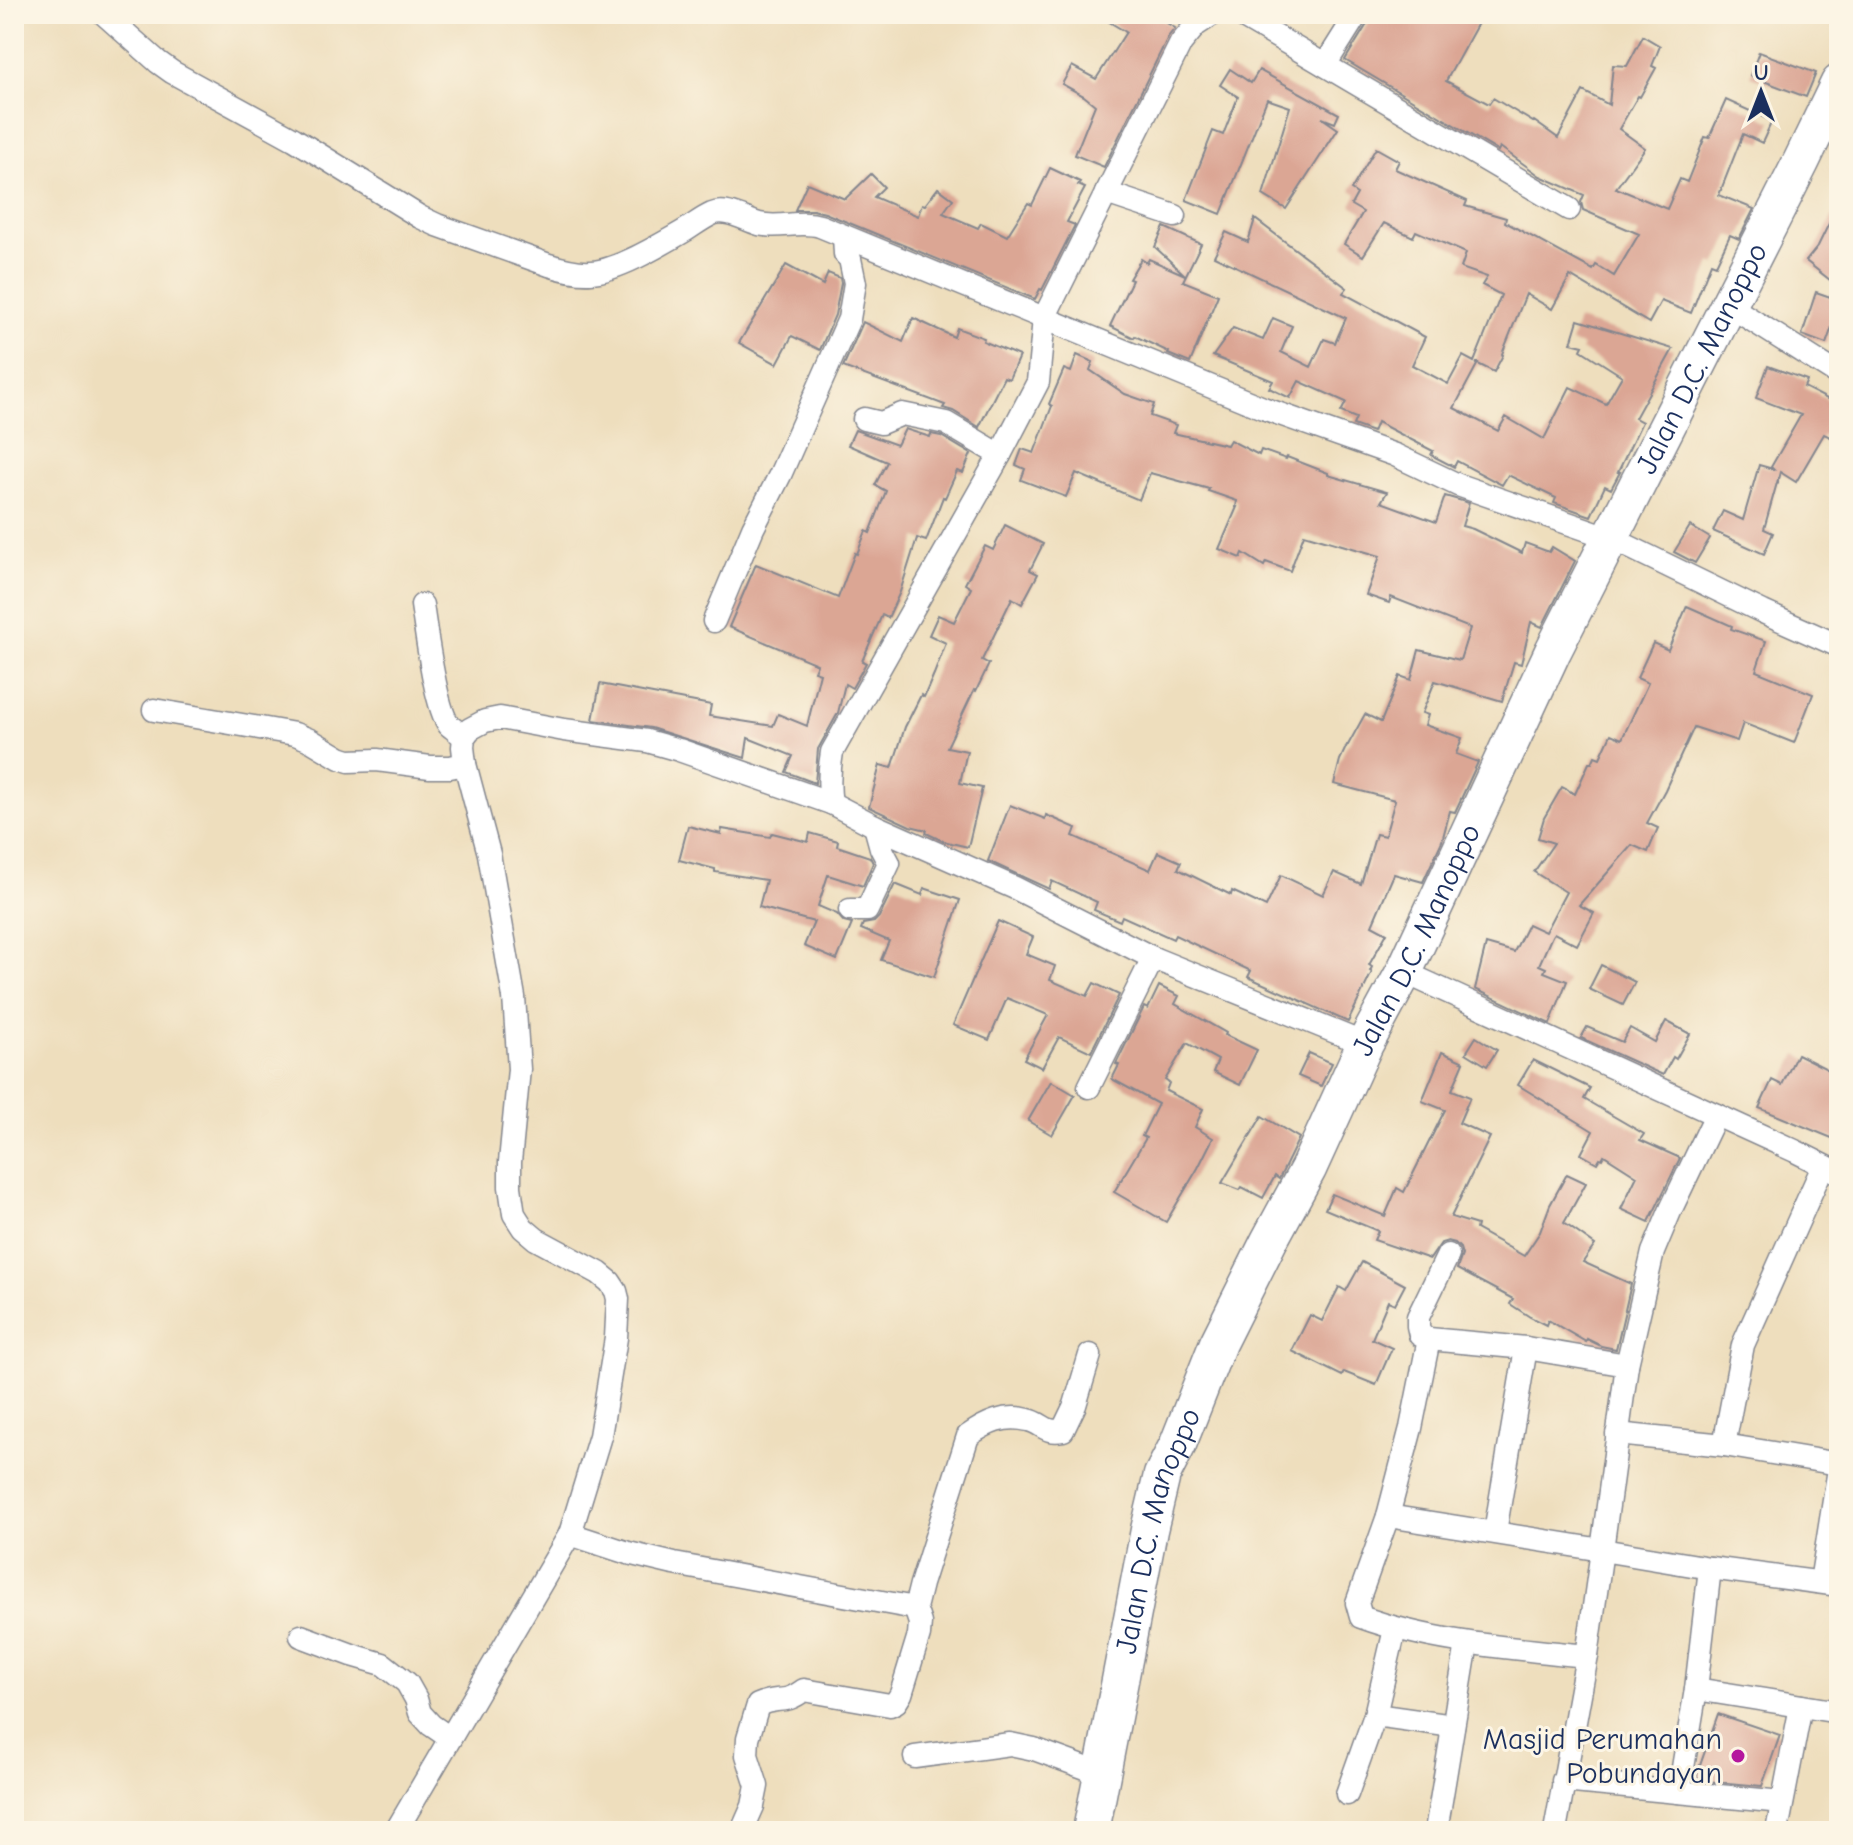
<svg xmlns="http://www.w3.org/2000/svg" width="1853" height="1845" font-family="'Comic Neue',sans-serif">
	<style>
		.building { fill: #dba694 }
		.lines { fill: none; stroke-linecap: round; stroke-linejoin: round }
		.minor-casing { stroke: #84868e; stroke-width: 25 }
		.trunk-casing { stroke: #84868e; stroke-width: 39 }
		.minor { stroke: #fff; stroke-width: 22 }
		.trunk { stroke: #fff; stroke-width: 36 }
		.poi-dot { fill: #b5179e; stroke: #fcf5e5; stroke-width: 3 }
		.labels { text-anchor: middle; stroke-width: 6; stroke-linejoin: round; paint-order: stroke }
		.street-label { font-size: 30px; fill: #1b2f5e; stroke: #fcf5e5 }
		.poi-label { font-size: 30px; fill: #1b2f5e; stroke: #fcf5e5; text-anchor: end }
	</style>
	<rect width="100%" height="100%" fill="#fcf5e5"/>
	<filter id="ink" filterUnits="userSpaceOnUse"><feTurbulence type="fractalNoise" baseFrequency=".0125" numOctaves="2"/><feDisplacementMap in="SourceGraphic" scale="16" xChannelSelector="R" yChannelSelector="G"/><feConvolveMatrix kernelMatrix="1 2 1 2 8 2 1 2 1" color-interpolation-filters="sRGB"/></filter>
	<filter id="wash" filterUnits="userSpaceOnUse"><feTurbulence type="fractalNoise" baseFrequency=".006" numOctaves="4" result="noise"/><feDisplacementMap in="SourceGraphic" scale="32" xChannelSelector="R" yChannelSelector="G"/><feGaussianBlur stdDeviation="1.8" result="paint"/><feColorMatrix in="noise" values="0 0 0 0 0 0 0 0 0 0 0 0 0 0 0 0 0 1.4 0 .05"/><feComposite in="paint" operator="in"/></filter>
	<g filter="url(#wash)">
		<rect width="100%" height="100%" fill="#eedebd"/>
		<g id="blocks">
			<g class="building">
				<path d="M1096,14H1152L1175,28L1168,37L1104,167L1075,155L1095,105L1084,96L1062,84L1072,66L1096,79L1126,32Z"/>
				<path d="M1371,14H1483L1446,81L1489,104L1493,98L1533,122L1534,121L1558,138L1583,91L1609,105L1613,65L1627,66L1643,36L1660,46L1652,66L1656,68L1640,97L1638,96L1619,129L1645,148L1616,188L1667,209L1680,179L1687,182L1705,137L1709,138L1726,100L1772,121L1762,143L1743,134L1719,195L1754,209L1739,239L1730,235L1716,265L1711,263L1691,313L1661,301L1649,323L1570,276L1552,309L1526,294L1502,354L1503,355L1494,372L1476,363H1478L1454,408L1498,431L1506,417L1544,439L1570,387L1606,404L1622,376L1581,350L1583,346L1571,343L1578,320L1673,349L1635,418L1642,422L1618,472H1620L1611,489L1605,486L1591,516L1554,503L1556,498L1508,475L1502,485L1457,461L1454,467L1431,455L1433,451L1377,422L1373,432L1353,425L1356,418L1341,412L1346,402L1299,381L1290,398L1269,388L1273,381L1213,356L1233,328L1263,340L1273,318L1292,326L1281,352L1311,367L1324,339L1335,343L1346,318L1214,256L1226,232L1248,242L1255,219L1347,288L1343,293L1425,337L1412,365L1448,384L1463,356L1474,362L1501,295L1482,285L1487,277L1461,268L1466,253L1416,231L1413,237L1384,223L1363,256L1344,244L1363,212L1351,205L1357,194L1351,190L1376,148L1399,161L1395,169L1467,201L1465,206L1506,218L1505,222L1593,270L1596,265L1614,276L1639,234L1583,210L1581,202L1584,195L1540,176L1500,147L1498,151L1345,60L1369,21Z"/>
				<path d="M1759,52L1816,73L1806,97L1750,76Z"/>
				<path d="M1230,69L1251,83L1259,70L1339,114L1335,123L1322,118L1338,129L1286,209L1263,195L1290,107L1267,99L1221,214L1186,200L1213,131L1223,135L1238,97L1220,85Z"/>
				<path d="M1050,168L1080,182L1078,185L1085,188L1067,222L1075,225L1042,290L1040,289L1035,299L825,213L813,210H795L807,183L845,199L871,174L884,187L874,197L918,216L922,204L925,205L938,188L953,199L943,213L978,228L981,223L1007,236L1028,203L1032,205Z"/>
				<path d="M1839,203V268L1830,280L1806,261L1818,246Z"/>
				<path d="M1164,227L1201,244L1183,281L1218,295L1190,363L1168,354L1169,352L1135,336L1134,338L1110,326L1132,280L1129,279L1141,259L1147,263L1149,259L1185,275L1155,247Z"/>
				<path d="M786,265L823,285L828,273L840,278L841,283L835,315L820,350L792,336L777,364L739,343Z"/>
				<path d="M1816,292L1839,300V307L1826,344L1802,335Z"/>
				<path d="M913,318L954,337L957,328L984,338L983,341L1019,356L1009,379L1004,377L979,427L953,411L943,408L945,405L843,367L863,322L903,342Z"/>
				<path d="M1077,355L1093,362L1090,370L1125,394L1154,404L1150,416L1176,425L1173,433L1227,445L1230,440L1259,455L1261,450L1286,459L1287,457L1328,473V475L1387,492L1381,502L1436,522L1445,496L1469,503L1462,526L1473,529L1522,553L1525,543L1549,552L1552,547L1575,561L1542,627L1531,622L1521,664L1514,662L1502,701L1435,681L1422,713L1428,715L1425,725L1462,738L1456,754L1478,762L1455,812L1450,811L1442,841L1423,882L1394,874L1372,925L1387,933L1369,965L1372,967L1370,971L1372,972L1348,1022L1248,977L1251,971L1175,935L1173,939L1122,916L1120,921L1094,910L1097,902L1052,881L1049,889L988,861L1010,805L1045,819L1046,815L1076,828L1073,836L1150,870L1158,852L1181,862L1178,869L1231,895L1232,891L1266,907L1281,875L1323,895L1334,872L1361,884L1376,834L1385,836L1395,800L1334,784L1340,760L1347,745H1348L1365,714L1381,722L1400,676L1411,680L1419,650L1460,660L1470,628L1391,597L1389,603L1366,595L1380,556L1304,534L1290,571L1266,562L1264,566L1243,553L1241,558L1219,549L1237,507H1236L1237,501L1208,491L1209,489L1150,473L1139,500L1076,473L1066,497L1021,480L1025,469L1016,465L1022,449L1034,453L1052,406L1049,404L1064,369L1071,372Z"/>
				<path d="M1768,366L1807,380L1804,387L1839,405V441L1824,434L1796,482L1780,472L1764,529L1773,533L1764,554L1713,531L1723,511L1743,520L1759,465L1773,469L1771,467L1801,415L1756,398Z"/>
				<path d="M905,429L930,437L931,434L941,436L971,454L963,473L957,471L945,498L943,497L926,541L917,538L900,592L888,618L882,615L862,661L866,663L852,688L845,684L838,713L818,749L815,783L786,772L793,756L748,738L745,758L651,728L593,720L600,684L711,705L709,716L773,726L778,714L807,726L820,673L814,671L817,664L729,627L756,564L838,598L855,553L857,554L866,531L870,533L886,491L875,485L887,462L848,445L855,430L897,445Z"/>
				<path d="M1005,525L1043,544L1030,570L1038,574L1022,604L1012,598L982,660L989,664L976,691L974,690L947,747L967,751L960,783L982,788L968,847L943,841L926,833L927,830L910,826L869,807L880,765L892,768L905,727L921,695L924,697L934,674L946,643L929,635L938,615L954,622L971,588L965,584L985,546L993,550Z"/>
				<path d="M1690,526L1710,538L1695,563L1674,552Z"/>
				<path d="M1687,606L1732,626L1731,629L1766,641L1756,671L1813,694L1794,743L1743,723L1737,741L1694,727L1665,790L1647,823L1658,828L1648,852L1632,845L1579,905L1594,913L1577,945L1554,933L1552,936L1539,965L1546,968L1544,972L1567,981L1550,1024L1475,989L1486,944L1514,952L1528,924L1545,932L1566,892L1534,872L1554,843L1538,838L1544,818L1562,787L1575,794L1589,763H1592L1595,756L1600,758L1611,734L1622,739L1648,683L1637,678L1653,643L1668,650Z"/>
				<path d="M688,826L721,834L722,829L770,837L772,833L808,842L810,833L838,841L837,846L870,857L873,863L863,886L828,875L818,906L837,914L844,922L852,924L837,960L804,946L814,922L759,907L766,880L715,872V869L679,860Z"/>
				<path d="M895,884L922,895L924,888L960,900L934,977L881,960L889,941L861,929L863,924L874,922L879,917Z"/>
				<path d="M998,921L1033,937L1026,954L1055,966L1050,980L1087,996L1094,983L1119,995L1091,1052L1059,1037L1042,1068L1024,1059L1048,1015L1007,998L989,1040L953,1025Z"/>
				<path d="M1601,965L1635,982L1623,1005L1589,989Z"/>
				<path d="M1159,986L1179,996L1175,1004L1226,1033L1225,1035L1257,1050L1240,1085L1213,1072L1218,1060L1187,1043L1165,1080L1169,1083L1166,1091L1203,1109L1195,1127L1213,1138L1198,1168L1166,1222L1114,1192L1146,1138L1142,1136L1158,1104L1112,1079L1119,1065L1116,1064L1144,1007L1148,1009Z"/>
				<path d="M1666,1021L1690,1034L1676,1059L1673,1057L1663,1075L1581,1038L1587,1027L1622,1042L1630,1028L1655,1042Z"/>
				<path d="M1476,1037L1497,1050L1487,1066L1466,1053Z"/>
				<path d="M1442,1052L1464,1062L1452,1090L1470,1097L1459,1123L1490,1137L1451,1217L1477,1225L1476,1229L1524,1256L1540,1232L1550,1205L1567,1174L1586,1183L1564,1223L1595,1245L1583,1262L1631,1284L1616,1349L1601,1346L1587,1339L1586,1342L1548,1320L1546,1325L1530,1317L1510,1304L1513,1299L1457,1269L1462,1255L1460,1248L1455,1243L1448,1241L1441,1243L1430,1259L1374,1240L1378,1231L1325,1209L1332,1194L1385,1216L1397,1188L1404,1192L1445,1110L1422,1101Z"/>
				<path d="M1309,1053L1332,1063L1321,1086L1298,1076Z"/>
				<path d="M1797,1054L1839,1075V1141L1759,1108L1772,1080L1782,1085Z"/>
				<path d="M1533,1060L1590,1088L1584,1099L1644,1134L1640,1140L1680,1158L1649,1222L1621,1209L1637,1176L1604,1155L1602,1159L1600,1158L1597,1163L1581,1154L1593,1131L1518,1085Z"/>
				<path d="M1051,1081L1075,1095L1052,1135L1028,1121Z"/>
				<path d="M1262,1116L1299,1138L1279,1179L1275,1176L1263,1198L1242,1187L1240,1190L1222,1183Z"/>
				<path d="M1362,1262L1405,1285L1395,1304L1388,1301L1372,1339L1392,1348L1376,1385L1344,1372L1342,1376L1292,1351L1310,1315L1322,1321L1339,1287L1346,1291Z"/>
				<path d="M1718,1714L1780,1735L1762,1786L1705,1781L1696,1777Z"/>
			</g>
		</g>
	</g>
	<g filter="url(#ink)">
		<use href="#blocks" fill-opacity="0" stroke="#84868e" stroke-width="2"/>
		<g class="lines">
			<g class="minor-casing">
				<g id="minor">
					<path d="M104,14L158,62L172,72L294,139L420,217L437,225L549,265C562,269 576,273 591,272C617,271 662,244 686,230C694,225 703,218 712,214C727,208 745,220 759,224C779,229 800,220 820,226L1263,408L1395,455L1458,485L1611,538L1763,612L1839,646"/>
					<path d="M1213,14L1196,25L1181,43L1044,318L1038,382L1000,455L832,752C829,770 828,785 831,803L875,826L1015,888L1153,958L1365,1044"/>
					<path d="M1238,14L1569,209"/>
					<path d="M1325,65L1357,14"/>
					<path d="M1106,193L1175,216"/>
					<path d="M1728,305L1839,375"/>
					<path d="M864,419L881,423L902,414L946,423L1000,455"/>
					<path d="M422,605C426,630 435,707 449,725C453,729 460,733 464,737"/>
					<path d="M714,621L753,528L780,475L849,319L855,283L850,259L845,254L844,236"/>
					<path d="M154,710L295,734L310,740L340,758L349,761L377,760L430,767H450L465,764"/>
					<path d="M850,910H867L889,863L881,848L875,826"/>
					<path d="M1404,972L1795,1151L1839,1173"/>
					<path d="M1089,1087L1153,958"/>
					<path d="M1448,1255L1418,1317V1326L1420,1335L1429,1339L1526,1348L1627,1365"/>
					<path d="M1429,1339L1411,1428L1388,1516L1357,1603L1361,1617C1433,1643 1511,1648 1587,1656"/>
					<path d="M1617,1434L1724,1445L1839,1464"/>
					<path d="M1724,1445L1743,1345L1823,1166"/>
					<path d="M1388,1516L1602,1550L1627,1365L1653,1252L1671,1209L1716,1115"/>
					<path d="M1495,1532L1526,1348"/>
					<path d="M570,1534L628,1553L674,1564L915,1608"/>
					<path d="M1821,1582L1839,1469"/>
					<path d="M301,1636L352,1655L383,1664L407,1683L416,1699L420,1713L431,1725L450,1738"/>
					<path d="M1696,1689L1839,1712"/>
					<path d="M1375,1715L1453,1726"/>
					<path d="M915,1757L1010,1744L1034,1749L1102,1774"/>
					<path d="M1563,1781L1782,1802"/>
					<path d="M1679,1792L1696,1689L1710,1568"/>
					<path d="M1347,1794L1375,1715L1395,1629"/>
					<path d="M396,1831L570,1534L600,1436L616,1338L618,1299L616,1291L610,1282L599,1273L536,1239L523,1228L514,1214L510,1187V1162L519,1069L514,997L489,854L465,764L463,747L464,737L470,729L485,721L500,718L564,730L647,741L679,750L831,803"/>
					<path d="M742,1831L753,1806L757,1786L747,1755L748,1738L758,1705C772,1699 772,1701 786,1699C793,1698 798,1694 804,1690L890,1705L896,1702L901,1694L919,1635L920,1623L915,1608L921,1584L968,1436C986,1423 1005,1414 1028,1420C1043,1423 1045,1434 1063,1430L1075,1405L1090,1355"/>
					<path d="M1436,1831L1467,1643"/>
					<path d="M1555,1831L1587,1656L1602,1550L1710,1568L1839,1585"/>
					<path d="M1777,1831L1801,1706"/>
				</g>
			</g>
			<g class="trunk-casing">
				<g id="trunk">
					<path id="s1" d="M1091,1831L1149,1530L1162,1475L1178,1444L1218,1343L1269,1241L1308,1169L1365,1044L1404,972L1553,651L1801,162L1839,83"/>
				</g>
			</g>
			<use href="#minor" class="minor"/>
			<use href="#trunk" class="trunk"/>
		</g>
	</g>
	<circle class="poi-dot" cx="1738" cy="1756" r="8"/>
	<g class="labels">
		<g class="street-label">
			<text dy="10" stroke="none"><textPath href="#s1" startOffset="1604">Jalan D.C. Manoppo</textPath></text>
			<text dy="10" stroke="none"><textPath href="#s1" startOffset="956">Jalan D.C. Manoppo</textPath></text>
			<text dy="10" stroke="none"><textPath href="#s1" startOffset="308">Jalan D.C. Manoppo</textPath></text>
		</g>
		<g class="poi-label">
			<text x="1722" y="1749">Masjid Perumahan<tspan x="1722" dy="34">Pobundayan</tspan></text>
		</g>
	</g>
	<rect width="1853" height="1845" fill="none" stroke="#fcf5e5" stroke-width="48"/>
	<g transform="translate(1761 92)" stroke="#fcf5e5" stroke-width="6" paint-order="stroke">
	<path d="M0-6L14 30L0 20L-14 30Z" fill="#1b2f5e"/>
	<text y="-12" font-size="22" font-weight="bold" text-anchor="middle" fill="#1b2f5e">U</text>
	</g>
</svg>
